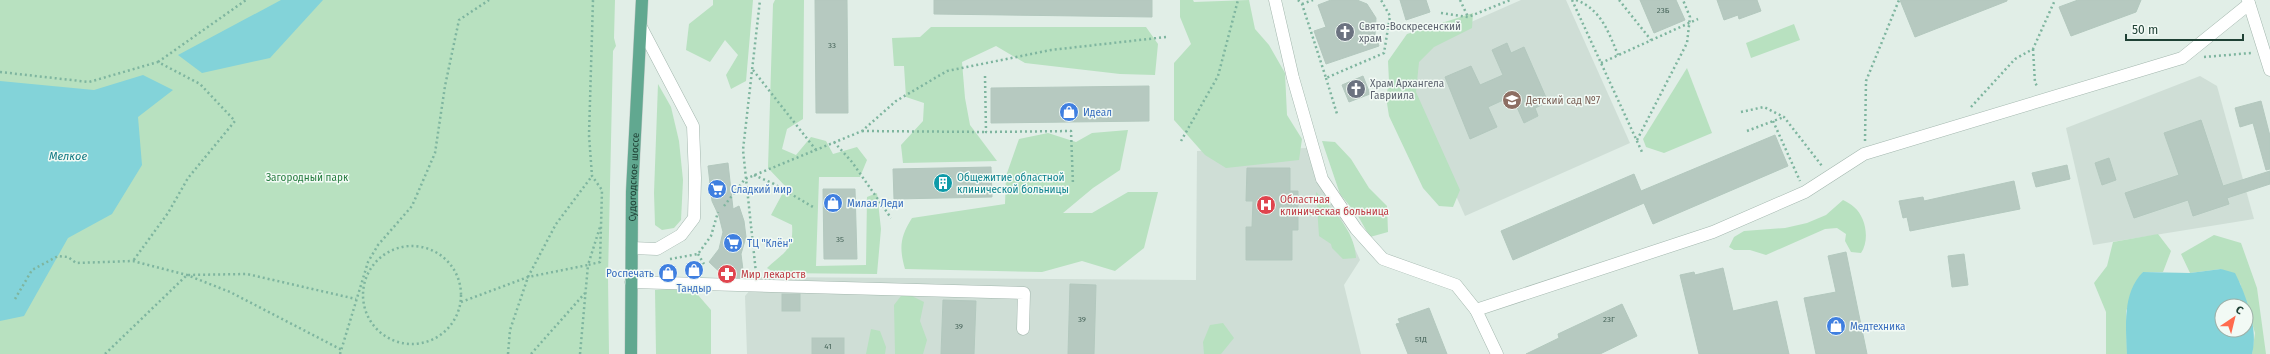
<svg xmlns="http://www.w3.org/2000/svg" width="2270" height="354" font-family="'Fira Sans',sans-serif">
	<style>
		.built { fill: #cfded6 }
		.green { fill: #b8e1c0 }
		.water { fill: #83d3d9; fill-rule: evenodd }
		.building { fill: #b6c9c0; stroke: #b3c8be }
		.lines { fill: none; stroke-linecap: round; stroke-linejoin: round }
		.minor-casing { stroke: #a3b7ae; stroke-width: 13 }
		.major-casing { stroke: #c0cac6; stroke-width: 13 }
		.path { stroke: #7eb59f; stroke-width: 2.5; stroke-dasharray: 2 3; stroke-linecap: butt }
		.minor { stroke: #fff; stroke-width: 12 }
		.major { stroke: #61a890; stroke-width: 12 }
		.labels { text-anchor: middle; stroke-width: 3; stroke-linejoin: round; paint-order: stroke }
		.number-label { font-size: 8px; fill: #456358 }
		.worship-label { font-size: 10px; fill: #5b616d; stroke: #f2faf5; text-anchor: start }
		.education-label { font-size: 10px; fill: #785e54; stroke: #f2faf5; text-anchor: start }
		.shop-label { font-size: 10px; fill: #366cbe; stroke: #f2faf5; text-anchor: start }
		.park-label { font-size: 10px; fill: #257c3f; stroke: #f2faf5 }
		.street-label { font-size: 10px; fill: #1f4135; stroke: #f2faf5 }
		.culture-label { font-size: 10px; fill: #0d838f; stroke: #f2faf5; text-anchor: start }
		.health-label { font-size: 10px; fill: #be3a42; stroke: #f2faf5; text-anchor: start }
		.water-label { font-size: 11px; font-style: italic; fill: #127a84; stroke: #f2faf5 }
	</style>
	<rect width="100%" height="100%" fill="#e1eee7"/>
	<g class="built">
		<path d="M1521,0H1566L1630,143L1465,216L1394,56Z"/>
		<path d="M2200,76L2217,86L2254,219L2093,245L2066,128Z"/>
		<path d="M1309,148L1360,260L1344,285L1361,354H747L745,296L761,277L1196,280L1197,151Z"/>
	</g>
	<g class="green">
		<path d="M0,0H615L614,38L616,46L613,51L608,277L609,354H0Z"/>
		<path d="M713,0H753L746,81L731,89L726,75L738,55L725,40L710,62L686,50L689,24L713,5Z"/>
		<path d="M775,0H804L803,119L787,129L782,149L796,155L811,137L826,141L833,154L857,147L867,160L860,177H819L816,266L866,265L867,197L877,193L881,229L877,274L775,273L767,268C784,252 794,250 792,225L771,215L786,187L768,168L773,4Z"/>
		<path d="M1180,0H1193L1194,2L1249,0L1255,29L1269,45L1285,73L1287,115L1302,139L1299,160L1226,168L1205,155L1174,120V63L1191,44L1180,17Z"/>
		<path d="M1473,13L1472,28L1434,47L1419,62L1416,92L1460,190L1453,207L1439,206L1423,188L1389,116L1386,97L1389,82L1388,61L1407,34Z"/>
		<path d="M1794,24L1800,40L1751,58L1746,43Z"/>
		<path d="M931,27H1146L1158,44L1155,75L1120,74L1025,63L996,46L962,62L965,98L970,125L997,161L903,163L901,145L923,121L924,103L906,97L904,66H894L892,38L920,37Z"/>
		<path d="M1687,68L1712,133L1664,153L1646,147L1643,139Z"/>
		<path d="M658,84L671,107L679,141L683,180L681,220L674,228L662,230L655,225L654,193Z"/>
		<path d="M1128,130L1120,170L1093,188L1063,213H1092L1128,192H1158L1144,248L1115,271L1082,261L1042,272L905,269C899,248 900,237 912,218L1005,204L1006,176L1019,139L1048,133L1076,142L1092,133Z"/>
		<path d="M1322,141L1335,142L1351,159L1369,188L1387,206L1388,232L1370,237L1358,216L1340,194Z"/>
		<path d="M1316,192C1334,211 1355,231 1356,258L1343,259L1332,248L1331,244L1319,236Z"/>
		<path d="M1843,200C1847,202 1851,204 1854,207C1866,217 1870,240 1861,253L1851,252L1845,241L1846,234L1837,228L1825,229L1766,255L1750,250H1734L1729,247L1734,237L1744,231L1785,228L1807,223L1826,215Z"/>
		<path d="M2158,234L2171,251L2163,272H2143L2126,311L2127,354H2106V312L2094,283L2107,266L2113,242Z"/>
		<path d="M2214,235L2241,243L2257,288L2266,354H2252L2255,333L2240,283L2221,269L2190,273L2181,254Z"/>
		<path d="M692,288L711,310V354H656L655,290Z"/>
		<path d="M904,292L924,302L920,321L927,340L923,354H895L894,305Z"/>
		<path d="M1223,323L1234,338L1221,354H1204L1203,342L1210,325Z"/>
		<path d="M871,329L880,331L886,347L885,354H866Z"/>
	</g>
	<g class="water">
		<path d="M281,0H323L270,58L202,73L178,55Z"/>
		<path d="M143,75L173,90L138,117L142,165L112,214L68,238L24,316L0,321V81L94,90Z"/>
		<path d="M2221,269L2235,273C2246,295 2259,330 2252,354H2127C2126,326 2122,293 2143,272L2190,273ZM2222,306H2246V330H2222Z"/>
	</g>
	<g class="building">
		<path d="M815,0H847L848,113H816Z"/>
		<path d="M934,0H1152V17L934,14Z"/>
		<path d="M1331,0H1357L1367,4L1376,18L1375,35L1379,46L1326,64L1314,31L1326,27L1318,5Z"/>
		<path d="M1400,0H1426L1430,12L1406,20Z"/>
		<path d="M1640,0H1676L1685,20L1654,33Z"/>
		<path d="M1717,0H1757L1761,11L1739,19L1738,15L1724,20Z"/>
		<path d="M1900,0H2007V1L1915,37Z"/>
		<path d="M2078,0H2141L2136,12L2071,36L2059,7Z"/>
		<path d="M1507,43L1511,53L1524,47L1548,102L1535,108L1538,116L1524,123L1512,96L1488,107L1497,127L1470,139L1445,77L1471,66L1480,85L1503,75L1492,50Z"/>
		<path d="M1363,76L1370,94L1349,102L1342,85Z"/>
		<path d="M1149,86V121L991,123V88Z"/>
		<path d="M2261,101L2270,136V169L2266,170L2253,123L2240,127L2235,108Z"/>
		<path d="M2201,120L2223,186L2270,171V184L2227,198L2229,204L2193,216L2188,200L2134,218L2125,193L2179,175L2164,133Z"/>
		<path d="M1775,135L1788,166L1653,224L1644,203L1513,260L1501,231L1634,174L1641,191Z"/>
		<path d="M2109,158L2116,180L2102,185L2095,163Z"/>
		<path d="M728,163L733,209L739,206L744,221L746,237L741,254L744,278L725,277L709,262L719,249L723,232L719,216L712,201L708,166Z"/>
		<path d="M2067,165L2070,179L2036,187L2032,173Z"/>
		<path d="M991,167L992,197L894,199L893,169Z"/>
		<path d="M1247,168H1290V191H1298V230H1292V260H1246V227H1252L1253,201H1246Z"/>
		<path d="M2014,181L2020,209L1910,231L1907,217L1903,218L1899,201L1923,197L1924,201Z"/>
		<path d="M823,189H855L857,259H824Z"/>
		<path d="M1846,252L1867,354H1816L1804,298L1836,292L1828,256Z"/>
		<path d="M1964,254L1968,285L1952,287L1948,256Z"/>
		<path d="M1723,268L1733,311L1777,301L1789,354H1699L1680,275L1694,272L1695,275Z"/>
		<path d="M1070,284L1096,285L1094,354H1068Z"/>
		<rect x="782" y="294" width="18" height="17"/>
		<path d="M943,300L976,301L974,354H941Z"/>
		<path d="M1622,304L1637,336L1600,354H1526L1559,338L1558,334Z"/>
		<path d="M1429,308L1447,354H1408L1396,324L1400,323L1398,319Z"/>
		<rect x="812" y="338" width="32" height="16"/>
	</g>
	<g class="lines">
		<g class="minor-casing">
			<g id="minor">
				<path d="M1275,0L1293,78L1322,179L1356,229L1383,259L1456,285L1476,310L1497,354"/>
				<path d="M2248,0L2270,70"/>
				<path d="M632,248L657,249L681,235L694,218L695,178L693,126L641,27"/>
				<path d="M631,282L1024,293L1023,329"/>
				<path d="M1476,310L1713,232L1805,192L1864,154L2182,58L2249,4"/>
			</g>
		</g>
		<g class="major-casing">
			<g id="major">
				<path id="s1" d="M631,354L632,192L642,0"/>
			</g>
		</g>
		<g class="path">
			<path d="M1298,0L1302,4L1326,78L1384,53L1390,16L1381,0"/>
			<path d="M1460,0L1468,17"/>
			<path d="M1572,0L1642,152"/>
			<path d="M1576,0C1601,9 1609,33 1618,55"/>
			<path d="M1619,0L1651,40"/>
			<path d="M1302,4L1313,0"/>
			<path d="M1441,13L1468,17L1510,0"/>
			<path d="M2033,49L2035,83L2038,87"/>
			<path d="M2204,57L2251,53"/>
			<path d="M158,62L246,0"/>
			<path d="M1601,63L1698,19"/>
			<path d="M753,70L816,150"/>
			<path d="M0,72L89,82L158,62L200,84L235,121L188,178L168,213L133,261"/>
			<path d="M985,76L986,132L1071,131L1073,185"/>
			<path d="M1326,78L1337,114"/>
			<path d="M1971,107L2015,59L2033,49L2055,0"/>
			<path d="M1741,112L1764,107L1784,117L1822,166"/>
			<path d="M1773,121L1800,181"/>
			<path d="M862,131L986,132"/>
			<path d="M1747,131L1784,117"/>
			<path d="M1637,140L1687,43L1690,17L1683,0"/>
			<path d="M1181,141L1218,76L1238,0"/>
			<path d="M1865,141L1866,81L1899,0"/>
			<path d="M834,142L852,162L891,218"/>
			<path d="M754,175L774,184L813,207"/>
			<path d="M724,206L745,179L862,131L896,101L947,71L1051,50L1166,37"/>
			<circle cx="412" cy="295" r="49"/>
			<path d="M698,254L704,264"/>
			<path d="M670,259L698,254L711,236L718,212"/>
			<path d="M756,273L743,150L760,0"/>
			<path d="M15,299L32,270L58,256L68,257L76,263L133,261L187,275L230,292L342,350"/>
			<path d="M461,302L528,277L588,265L600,227"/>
			<path d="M105,354L187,275L247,274L356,299"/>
			<path d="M340,354L368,262L378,245L412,206L435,153L445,86L459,20L489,0"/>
			<path d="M508,354L510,330L528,277L556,224L592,176"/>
			<path d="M531,354L585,293"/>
			<path d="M580,354L588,265L600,262L602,190L592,176L589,135L593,0"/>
		</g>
		<use href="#minor" class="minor"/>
		<use href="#major" class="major"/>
	</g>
	<defs>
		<g id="church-disc" transform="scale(1)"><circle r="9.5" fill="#6b7280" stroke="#f2faf5"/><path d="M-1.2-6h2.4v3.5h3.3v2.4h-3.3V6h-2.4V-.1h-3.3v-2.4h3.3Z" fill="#fff"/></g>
		<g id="school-disc" transform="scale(1)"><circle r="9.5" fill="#8d6e63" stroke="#f2faf5"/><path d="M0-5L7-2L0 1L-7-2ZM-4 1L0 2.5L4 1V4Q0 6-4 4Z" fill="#fff"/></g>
		<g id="shop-disc" transform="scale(1)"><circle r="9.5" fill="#3f7fe0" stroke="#f2faf5"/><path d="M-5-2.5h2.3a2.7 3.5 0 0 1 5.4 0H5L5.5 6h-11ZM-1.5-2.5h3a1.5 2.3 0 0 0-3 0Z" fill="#fff"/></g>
		<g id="building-disc" transform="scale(1)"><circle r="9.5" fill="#0f9aa8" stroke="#f2faf5"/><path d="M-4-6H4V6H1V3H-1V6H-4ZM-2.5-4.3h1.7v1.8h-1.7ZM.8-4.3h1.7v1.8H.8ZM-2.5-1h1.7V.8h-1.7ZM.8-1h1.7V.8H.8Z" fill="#fff"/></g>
		<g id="supermarket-disc" transform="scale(1)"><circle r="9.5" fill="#3f7fe0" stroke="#f2faf5"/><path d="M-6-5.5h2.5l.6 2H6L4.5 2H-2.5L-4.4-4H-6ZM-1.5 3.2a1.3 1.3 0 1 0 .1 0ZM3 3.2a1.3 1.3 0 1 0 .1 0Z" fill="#fff"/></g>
		<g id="hospital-disc" transform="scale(1)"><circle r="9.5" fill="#e0444e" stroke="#f2faf5"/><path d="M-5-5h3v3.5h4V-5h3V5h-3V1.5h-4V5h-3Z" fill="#fff"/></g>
		<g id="pharmacy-disc" transform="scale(1)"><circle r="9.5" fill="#e0444e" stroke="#f2faf5"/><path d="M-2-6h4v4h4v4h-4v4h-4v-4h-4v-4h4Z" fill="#fff"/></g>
	</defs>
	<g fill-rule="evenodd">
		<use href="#church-disc" x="1345" y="32"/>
		<use href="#church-disc" x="1356" y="89"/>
		<use href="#school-disc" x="1512" y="100"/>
		<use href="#shop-disc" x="1069" y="112"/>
		<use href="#building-disc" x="943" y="183"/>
		<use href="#supermarket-disc" x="717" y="189"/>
		<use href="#shop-disc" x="833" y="203"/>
		<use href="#hospital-disc" x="1266" y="205"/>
		<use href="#supermarket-disc" x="733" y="243"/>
		<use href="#shop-disc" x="694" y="270"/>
		<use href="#shop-disc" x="668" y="273"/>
		<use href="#pharmacy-disc" x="727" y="274"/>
		<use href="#shop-disc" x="1836" y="326"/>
	</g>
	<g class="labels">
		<g class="number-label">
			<text x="1663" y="13">23Б</text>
			<text x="832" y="48">33</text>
			<text x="840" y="242">35</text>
			<text x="1082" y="322">39</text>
			<text x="1609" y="322">23Г</text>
			<text x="959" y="329">39</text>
			<text x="1421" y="342">51Д</text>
			<text x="828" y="349">41</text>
		</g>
		<g class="worship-label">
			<text x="1359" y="30">Свято-Воскресенский<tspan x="1359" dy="12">храм</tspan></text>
			<text x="1370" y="87">Храм Архангела<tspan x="1370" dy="12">Гавриила</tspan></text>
		</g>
		<g class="education-label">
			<text x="1526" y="104">Детский сад №7</text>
		</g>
		<g class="shop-label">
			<text x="1083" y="116">Идеал</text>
			<text x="731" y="193">Сладкий мир</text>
			<text x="847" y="207">Милая Леди</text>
			<text x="747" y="247">ТЦ "Клён"</text>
			<text x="654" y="277" text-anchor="end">Роспечать</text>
			<text x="694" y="292" text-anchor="middle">Тандыр</text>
			<text x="1850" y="330">Медтехника</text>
		</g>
		<g class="park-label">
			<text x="307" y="181">Загородный парк</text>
		</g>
		<g class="street-label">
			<text dy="4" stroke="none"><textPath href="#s1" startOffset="177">Судогодское шоссе</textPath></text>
		</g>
		<g class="culture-label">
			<text x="957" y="181">Общежитие областной<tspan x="957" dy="12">клинической больницы</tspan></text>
		</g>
		<g class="health-label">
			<text x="1280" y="203">Областная<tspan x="1280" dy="12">клиническая больница</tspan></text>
			<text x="741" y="278">Мир лекарств</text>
		</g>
		<g class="water-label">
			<text x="68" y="160">Мелкое</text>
		</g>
	</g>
	<g transform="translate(2234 318) rotate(35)"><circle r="19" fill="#f2faf5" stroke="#9eb0a8"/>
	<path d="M0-3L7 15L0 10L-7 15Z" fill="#ff6b4e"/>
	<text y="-6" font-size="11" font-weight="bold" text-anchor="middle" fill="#1f4135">С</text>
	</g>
	<path d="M2126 34v6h117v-6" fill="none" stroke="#1f4135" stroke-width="2"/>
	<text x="2132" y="34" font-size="12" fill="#1f4135" stroke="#f2faf5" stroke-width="3" paint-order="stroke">50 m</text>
</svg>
